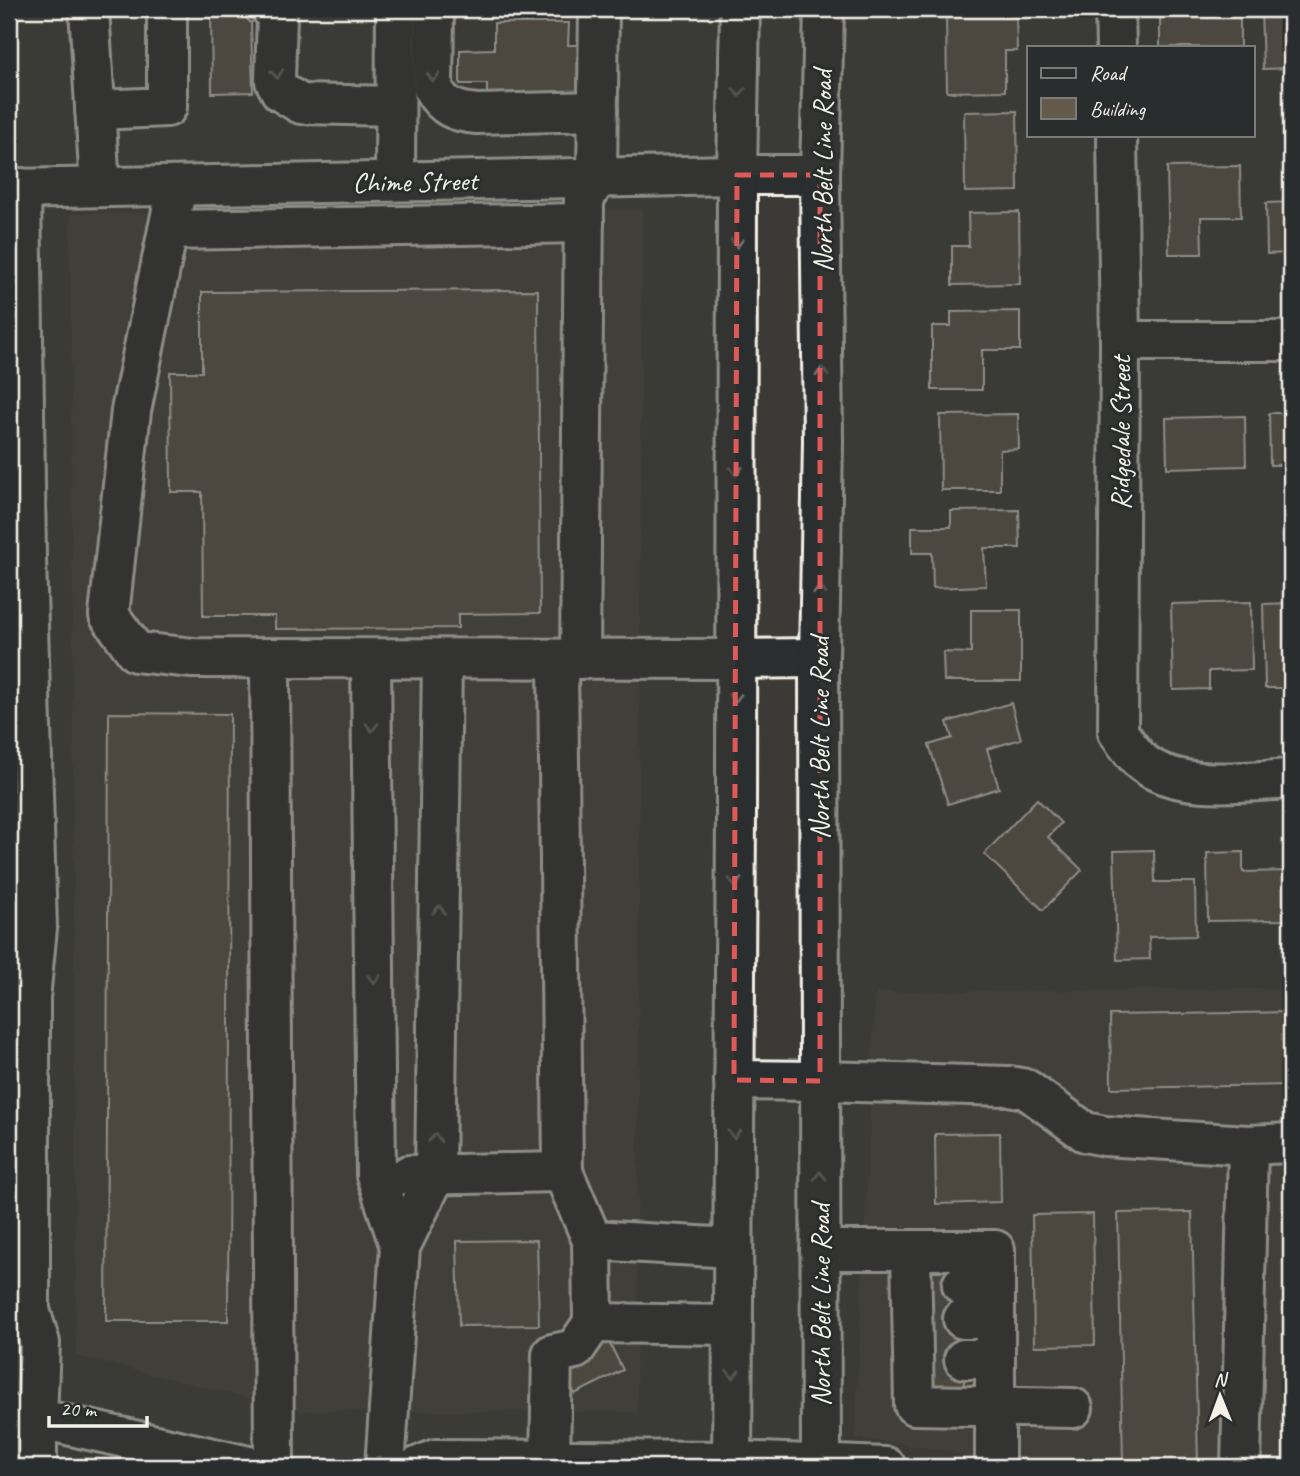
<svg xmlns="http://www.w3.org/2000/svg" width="1300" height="1476" font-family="Caveat,sans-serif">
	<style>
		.built { fill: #47443d }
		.building { fill: #645a4c; stroke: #f4f1e8; stroke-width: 2 }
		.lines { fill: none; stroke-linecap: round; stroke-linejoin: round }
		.minor-tunnel { stroke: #575552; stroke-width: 38; stroke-dasharray: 38 19; stroke-linecap: butt }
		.minor-casing { stroke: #f4f1e8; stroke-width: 44 }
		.major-casing { stroke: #f4f1e8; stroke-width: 44 }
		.minor { stroke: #2a2d2e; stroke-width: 38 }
		.major { stroke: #2a2d2e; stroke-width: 38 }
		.oneway { stroke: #71726f }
		.marked { fill: none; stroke: #de5a58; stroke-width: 5; stroke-dasharray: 14 9; stroke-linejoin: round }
		.labels { text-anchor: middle; stroke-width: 6; stroke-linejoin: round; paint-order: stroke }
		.street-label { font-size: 28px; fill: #f4f1e8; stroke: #2a2d2e }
	</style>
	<rect width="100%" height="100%" fill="#3b3a37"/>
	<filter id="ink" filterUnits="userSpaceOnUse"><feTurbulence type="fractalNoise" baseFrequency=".0143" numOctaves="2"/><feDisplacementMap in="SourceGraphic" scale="14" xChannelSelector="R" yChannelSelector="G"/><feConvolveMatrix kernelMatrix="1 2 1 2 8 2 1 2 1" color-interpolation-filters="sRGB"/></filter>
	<g filter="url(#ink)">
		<g class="built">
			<path d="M642,208L637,1412L301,1411L76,1356L70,213Z"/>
			<path d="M1291,988V1467H994L950,1451L855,1438L875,992Z"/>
		</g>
		<g class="building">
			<path d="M211,9H238L251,23L253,92L212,93Z"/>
			<path d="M238,9H267L251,23Z"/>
			<path d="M1160,9H1198V13H1240V47H1160Z"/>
			<path d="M1261,9H1291V68L1263,69Z"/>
			<path d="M1016,13L1017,51H1005V91L947,92L946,14Z"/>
			<path d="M494,23H569L568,45H580V94L487,95V84H460V50L494,49Z"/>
			<path d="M1017,111L1018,191L965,192L964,112Z"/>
			<path d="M1240,166L1241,217H1201L1202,254H1169L1167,167Z"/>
			<path d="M1291,202V253L1267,254L1266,203Z"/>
			<path d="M1019,212L1020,284L952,285V246H969L968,213Z"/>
			<path d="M538,290L540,613L458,614V628L275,629V616H203L202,492H171L170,372H202V292Z"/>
			<path d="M1020,311V350H982V390H932V326H951V312Z"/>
			<path d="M1269,413H1291V465H1270Z"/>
			<path d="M1018,414L1019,449L1000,450V490H941L940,415Z"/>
			<path d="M1245,416L1246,466L1167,468L1166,418Z"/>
			<path d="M1019,510L1020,548H984L986,586L933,588L932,553H912V527H951V511Z"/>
			<path d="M1251,602L1252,670L1209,671V689L1173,690L1171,604Z"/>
			<path d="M1291,603V688H1265L1263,604Z"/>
			<path d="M971,610H1021V681H944L943,652L971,653Z"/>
			<path d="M1011,703L1021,739L987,749L999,788L948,804L929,745L952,738L947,722Z"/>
			<path d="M109,713L230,714L228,1321H106Z"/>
			<path d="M1037,799L1061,823L1048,837L1082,870L1043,910L984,854Z"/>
			<path d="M1154,850L1155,882H1195L1196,936L1149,937L1150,959L1117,960L1114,851Z"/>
			<path d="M1243,852V872L1289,871L1290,920L1208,921L1207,853Z"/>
			<path d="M1291,1012V1085L1111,1088L1110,1015Z"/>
			<path d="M1000,1133L1001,1202L936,1204L935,1134Z"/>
			<path d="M1192,1212L1198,1463L1123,1464L1118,1213Z"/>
			<path d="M1093,1214L1095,1345L1034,1346L1032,1215Z"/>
			<path d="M537,1240L539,1325L459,1326L457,1241Z"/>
			<path d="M962,1258L964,1386L928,1387L926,1259Z"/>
			<path d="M607,1338L623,1370L575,1394L559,1362Z"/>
		</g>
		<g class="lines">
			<g class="minor-tunnel">
				<path d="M927,1285H962"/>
				<path d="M927,1319H963"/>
				<path d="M928,1358L964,1359"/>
			</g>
			<g class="minor-casing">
				<g id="minor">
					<path d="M89,9L100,187"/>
					<path d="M271,9L277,15L275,81L281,92L301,104L395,106"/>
					<path d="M434,9L433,89C444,108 456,112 477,114L598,111"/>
					<path d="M1115,9L1116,47"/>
					<path d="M95,110L167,107V9"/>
					<path d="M1117,135L1120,341L1118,732C1125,742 1133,754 1142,762C1178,792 1248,781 1291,779"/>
					<path d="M395,181L396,9"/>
					<path d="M177,186L131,411L109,615L136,652L193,658L735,659"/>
					<path d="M21,188L26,558L37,928L30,998V1310L40,1343L37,1419V1467"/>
					<path d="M9,189L737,175H820"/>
					<path d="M168,230L584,223"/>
					<path d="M1120,341H1291"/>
					<path d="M270,659L274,1467"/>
					<path d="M371,659L376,1175L400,1247"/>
					<path d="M580,659L584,199L597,178L599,9"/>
					<path d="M558,660L563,1172L592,1240L733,1248"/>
					<path d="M820,1081L1009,1086L1026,1089L1085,1132L1105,1136L1248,1145L1241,1467"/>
					<path d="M1248,1145L1291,1143"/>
					<path d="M409,1175L563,1172"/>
					<path d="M820,1250H995V1467"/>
					<path d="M911,1250L914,1405L1073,1408"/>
					<path d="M962,1285H995"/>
					<path d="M963,1319H995"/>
					<path d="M593,1323L733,1325"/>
					<path d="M964,1359H995"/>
					<path d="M9,1415L54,1422L253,1467"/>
					<path d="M550,1460L552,1354L575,1349L593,1323L592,1240"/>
					<path d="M385,1467L400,1247L435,1176L442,659"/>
					<path d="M417,1467L436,1459L732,1461L886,1467"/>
				</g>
			</g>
			<g class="major-casing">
				<g id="major">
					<path d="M735,659L819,658"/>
					<path d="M734,1080L820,1081"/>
					<path d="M732,1467L736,814L737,175L740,9"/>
					<path d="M821,1467L819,658L823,441L820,175L824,9"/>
				</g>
			</g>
			<use href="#minor" class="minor"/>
			<use href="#major" class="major"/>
		</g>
		<defs><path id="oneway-chevron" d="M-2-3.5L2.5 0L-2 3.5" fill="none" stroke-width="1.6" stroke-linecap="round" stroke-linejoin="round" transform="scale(1.75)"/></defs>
		<g class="oneway">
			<use href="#oneway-chevron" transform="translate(277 74) rotate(84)"/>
			<use href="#oneway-chevron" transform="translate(433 77) rotate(91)"/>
			<use href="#oneway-chevron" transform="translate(739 92) rotate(91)"/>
			<use href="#oneway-chevron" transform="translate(737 243) rotate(90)"/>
			<use href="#oneway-chevron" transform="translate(822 372) rotate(-91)"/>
			<use href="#oneway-chevron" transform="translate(736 471) rotate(90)"/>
			<use href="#oneway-chevron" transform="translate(820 590) rotate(-89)"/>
			<use href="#oneway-chevron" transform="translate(735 698) rotate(90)"/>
			<use href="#oneway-chevron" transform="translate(372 727) rotate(90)"/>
			<use href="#oneway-chevron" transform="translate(735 882) rotate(90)"/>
			<use href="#oneway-chevron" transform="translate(439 910) rotate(-89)"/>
			<use href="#oneway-chevron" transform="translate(374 979) rotate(90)"/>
			<use href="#oneway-chevron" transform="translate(734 1134) rotate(90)"/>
			<use href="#oneway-chevron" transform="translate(435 1138) rotate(-89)"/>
			<use href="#oneway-chevron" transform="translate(820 1176) rotate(-90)"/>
			<use href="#oneway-chevron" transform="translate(733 1374) rotate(90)"/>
		</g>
	</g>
	<path d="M0 0H1300V1476H0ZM737,175H820V1081L734,1080Z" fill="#3b3a37" fill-opacity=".55" fill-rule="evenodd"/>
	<path class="marked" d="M737,175H820V1081L734,1080Z"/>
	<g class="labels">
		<g class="street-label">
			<text transform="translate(822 171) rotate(-90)" y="10">North Belt Line Road</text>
			<text transform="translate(415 181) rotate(-1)" y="10">Chime Street</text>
			<text transform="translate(1120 433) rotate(-90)" y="10">Ridgedale Street</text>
			<text transform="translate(819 738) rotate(-90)" y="10">North Belt Line Road</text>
			<text transform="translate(820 1305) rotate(-90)" y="10">North Belt Line Road</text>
		</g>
	</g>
	<rect width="1300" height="1476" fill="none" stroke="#2a2d2e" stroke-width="35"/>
	<rect x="18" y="18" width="1265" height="1441" fill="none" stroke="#f4f1e8" stroke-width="2.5" filter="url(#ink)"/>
	<rect x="1027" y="46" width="228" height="91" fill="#2a2d2e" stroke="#7b7b78" stroke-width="2"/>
	<rect x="1041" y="68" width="35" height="10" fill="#2a2d2e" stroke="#7b7b78" stroke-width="2"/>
	<text x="1090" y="80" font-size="21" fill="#f4f1e8">Road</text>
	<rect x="1041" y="98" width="35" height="21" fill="#645a4c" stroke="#7b7b78" stroke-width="2"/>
	<text x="1090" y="116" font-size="21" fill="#f4f1e8">Building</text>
	<g transform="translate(1220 1396) rotate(359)" stroke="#2a2d2e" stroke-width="5" paint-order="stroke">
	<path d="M0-5L12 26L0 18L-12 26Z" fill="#f4f1e8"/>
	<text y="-10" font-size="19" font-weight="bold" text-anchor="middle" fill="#f4f1e8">N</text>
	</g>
	<path d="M49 1416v10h98v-10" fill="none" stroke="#f4f1e8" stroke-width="3.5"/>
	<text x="60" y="1416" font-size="21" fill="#f4f1e8" stroke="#2a2d2e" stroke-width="5" paint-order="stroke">20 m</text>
</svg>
